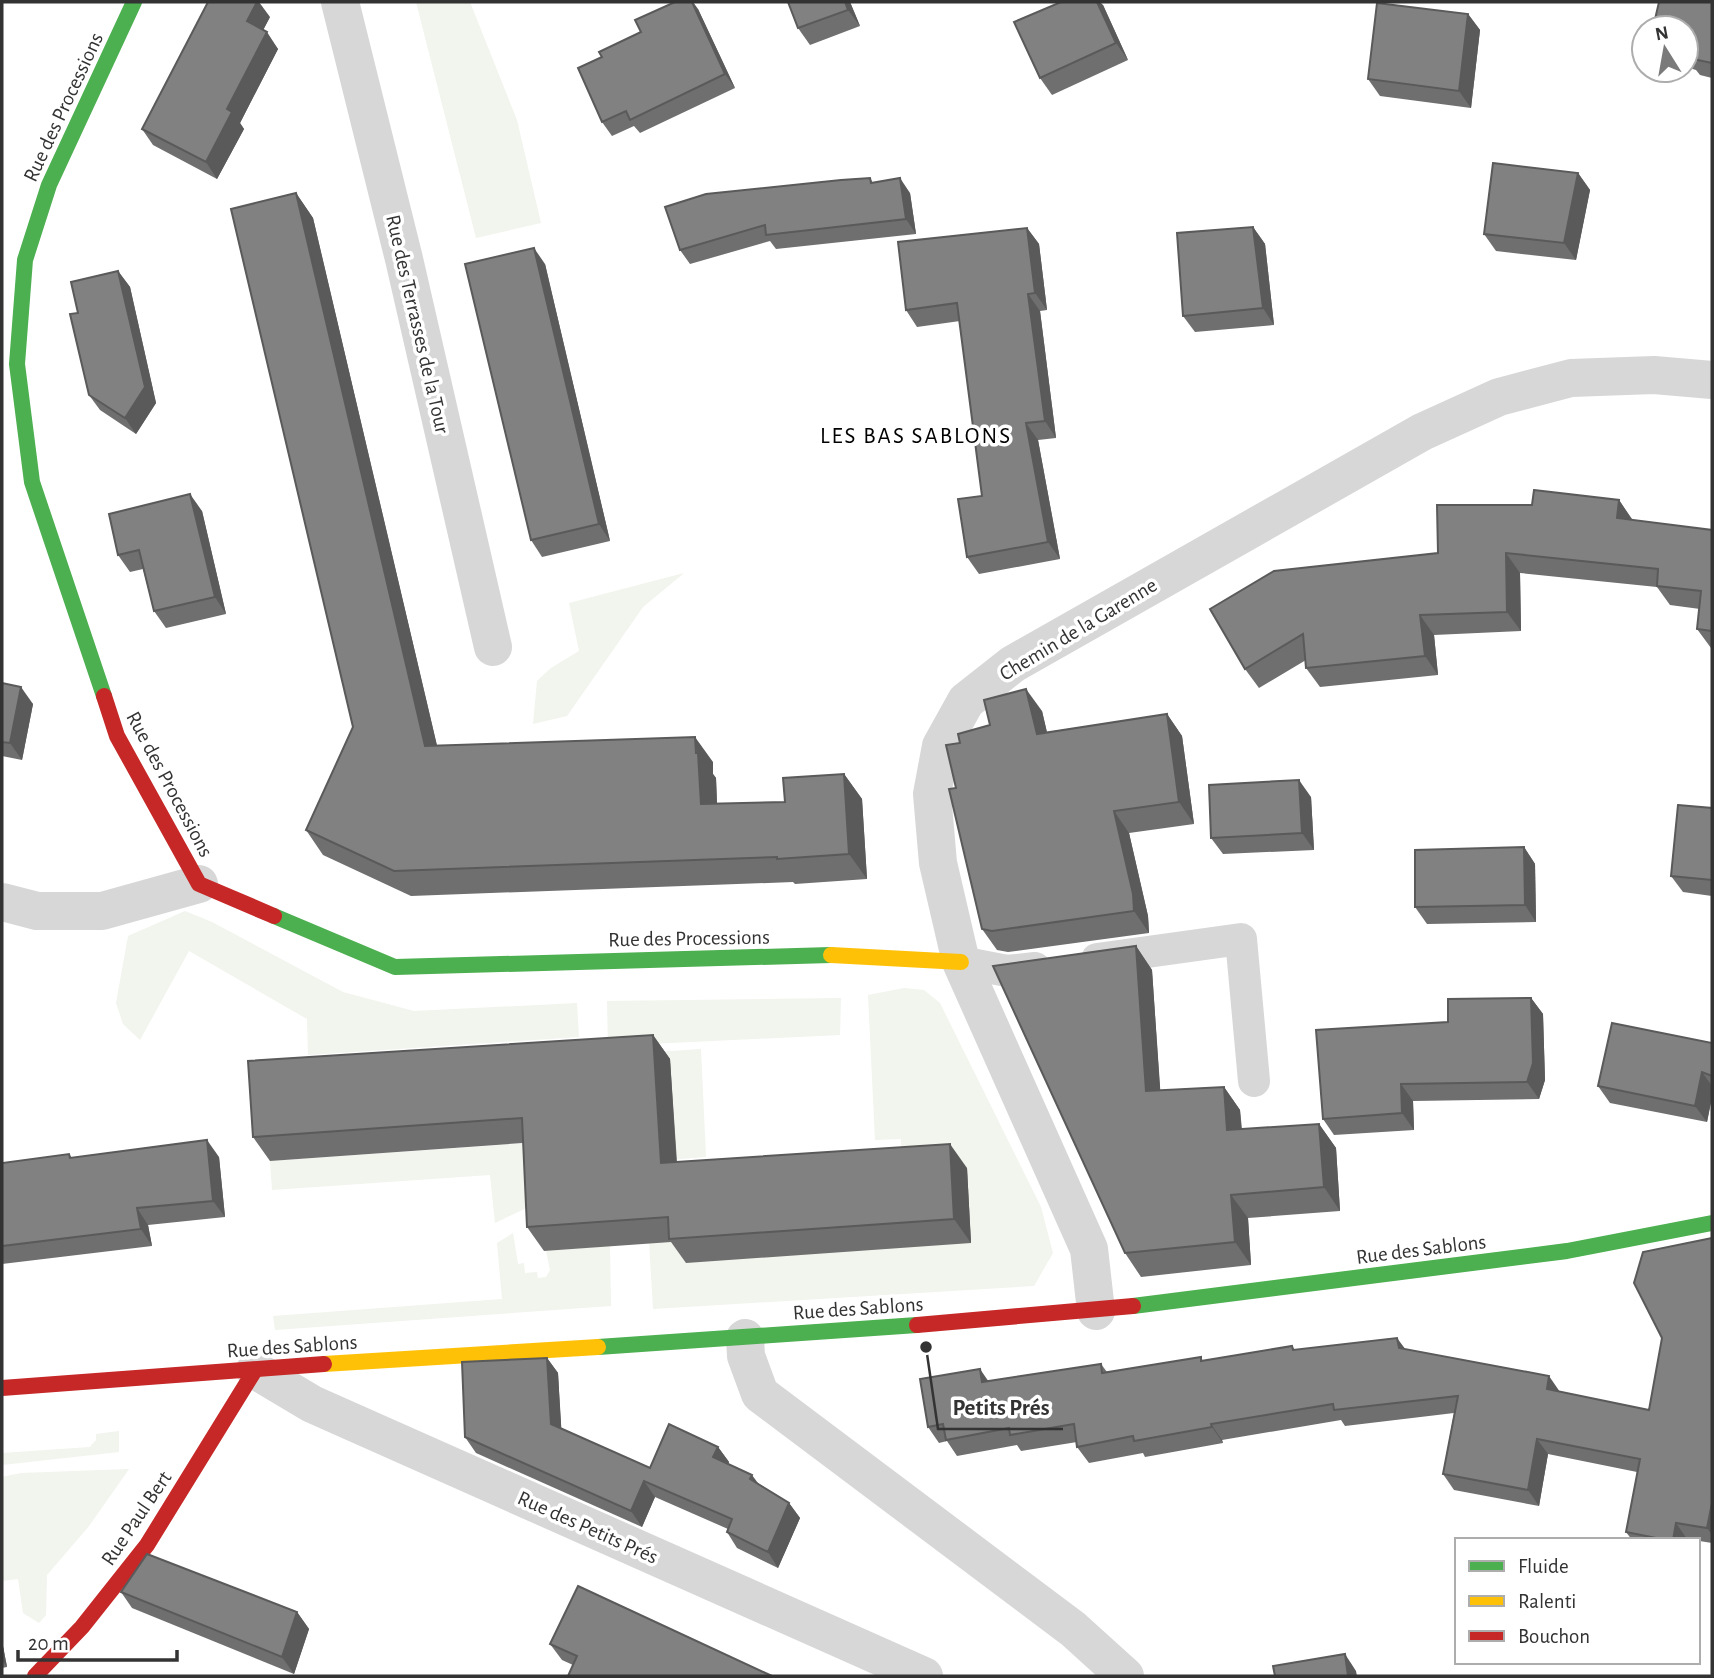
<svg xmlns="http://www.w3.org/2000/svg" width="1714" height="1678" font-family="'Alegreya Sans',sans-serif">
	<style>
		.green { fill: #f1f5ed }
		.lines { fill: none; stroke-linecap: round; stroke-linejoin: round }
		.lane { stroke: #d7d7d7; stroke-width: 32 }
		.street { stroke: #d7d7d7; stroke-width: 38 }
		.fast { stroke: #4caf50; stroke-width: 16 }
		.slow { stroke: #ffc107; stroke-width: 16 }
		.jam { stroke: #c62828; stroke-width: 16 }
		.wall { fill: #6f6f6f }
		.shaded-wall { fill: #5a5a5a }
		.building { fill: #818181; stroke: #5a5a5a; stroke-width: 2 }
		.labels { text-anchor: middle; stroke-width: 7; stroke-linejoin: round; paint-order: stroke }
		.street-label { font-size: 21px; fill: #333; stroke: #fff }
		.neighbourhood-label { font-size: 23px; letter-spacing: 2px; fill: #000; stroke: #fff }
		.leader { fill: none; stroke: #333; stroke-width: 2.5 }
		.callout-dot { fill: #333; stroke: #fff; stroke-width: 2.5 }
		.callout-label { font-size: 23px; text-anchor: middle; font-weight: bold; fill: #333; stroke: #fff; stroke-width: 7; stroke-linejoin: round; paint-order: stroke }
	</style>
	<rect width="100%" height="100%" fill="#fff"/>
	<g class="green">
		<path d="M416,2H470L517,120L541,223L476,238Z"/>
		<path d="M684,573L643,607L567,716L533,724L537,681L551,668L579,651L569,603Z"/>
		<path d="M185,911L212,922L343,992L414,1011L577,1003L579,1037L308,1055L307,1019L189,951L140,1040L123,1024L116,1003L128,936Z"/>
		<path d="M904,988L924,990L940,1003L1041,1207L1053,1253L1034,1286L653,1309L646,1190L902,1172L901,1139L875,1140L868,995Z"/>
		<path d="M841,998L840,1035L608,1046L607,1001Z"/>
		<path d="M701,1049L706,1157L618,1164L495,1223L490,1175L272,1190L270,1161L674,1133L583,1057Z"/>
		<path d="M513,1233L518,1264L524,1263L525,1273L537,1272L538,1278L546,1277L550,1270L546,1251L610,1246L611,1306L275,1330L273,1316L502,1299L497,1243Z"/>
		<path d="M119,1431V1452L2,1465V1453L90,1447L96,1440V1434Z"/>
		<path d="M129,1469L89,1526L47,1575L46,1615L39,1623L23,1613L18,1579L2,1581V1477L21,1473Z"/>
	</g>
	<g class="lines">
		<g class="lane">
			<path d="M1097,959L1241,939L1254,1081"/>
			<path d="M961,962L1007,971L1035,968"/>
		</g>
		<g class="street">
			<path d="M340,2L404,259L493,647"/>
			<path d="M2,902L37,911H102L199,884"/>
			<path d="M1096,1311L1089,1249L961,962L938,863L932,794L941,746L966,701L1013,664L1422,432L1499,397L1571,378L1654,375L1712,380"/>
			<path d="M745,1338L746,1356L760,1394L1073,1629L1125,1676"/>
			<path d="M255,1370L312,1404L924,1676"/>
		</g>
		<g class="fast">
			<path d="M104,696L32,482L17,364L25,260L49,185L134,2"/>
			<path d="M274,916L395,967L831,955"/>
			<path d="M1133,1306L1567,1251L1712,1223"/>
			<path d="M598,1347L917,1325"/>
		</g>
		<g class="slow">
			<path d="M831,955L961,962"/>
			<path d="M324,1364L598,1347"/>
		</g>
		<g class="jam">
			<path d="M104,696L117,736L199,884L274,916"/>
			<path d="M917,1325L1133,1306"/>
			<path d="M2,1388L324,1364"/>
			<path d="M35,1676L82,1627L147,1545L255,1370"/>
		</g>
	</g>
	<g class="wall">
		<path d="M788,2H850L860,26L810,45L798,28Z"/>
		<path d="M1712,2V78L1700,75L1696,70L1686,67V28Z"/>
		<path d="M1103,5L1128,60L1052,95L1040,78Z"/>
		<path d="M698,9L735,88L640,133L634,126L612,136L602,122V57Z"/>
		<path d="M1468,14L1480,30L1471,108L1380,96L1368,79Z"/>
		<path d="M270,17L263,30L278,49L240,123L244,129L217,179L153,145L142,129Z"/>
		<path d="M1578,173L1590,190L1576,260L1496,251L1484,234Z"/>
		<path d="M870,178L873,183L910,193L916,234L776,249L770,241L690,264L680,250Z"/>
		<path d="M296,193L313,218L437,746L713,762V774L716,778L717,804L785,802L844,774L862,799L867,879L795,884L793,882L411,896L323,855L306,830L353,727Z"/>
		<path d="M1253,227L1265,244L1274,325L1195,332L1183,316Z"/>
		<path d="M1027,228L1039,244L1047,310L1040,311L1056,438L1038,440L1060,559L979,574L967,557L982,496L960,321L917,327L906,310Z"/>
		<path d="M545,264L610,541L542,557L531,540Z"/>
		<path d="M118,271L130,287L156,403L136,434L100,410L89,395L78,313Z"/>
		<path d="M1619,500L1632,520L1712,530V649L1711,648L1697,629L1700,609L1670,605L1657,587L1520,573L1521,631L1434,635L1438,675L1320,687L1306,668V660L1259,688L1245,669L1438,553L1532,505Z"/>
		<path d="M202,511L226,614L166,628L154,611L143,569L130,572L118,555Z"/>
		<path d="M2,683L33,704L22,760L2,756Z"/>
		<path d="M1042,711L1047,732L1167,714L1182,736L1194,824L1129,833L1148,916L1149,933L1008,952L997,950L982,929L956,788L960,743Z"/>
		<path d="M1311,797L1314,850L1223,854L1211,838Z"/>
		<path d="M1712,808V896L1683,892L1671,876Z"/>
		<path d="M1524,847L1535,864L1536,922L1427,924L1415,907Z"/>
		<path d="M1136,946L1152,970L1160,1090L1224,1087L1240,1110L1242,1129L1319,1124L1336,1148L1340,1211L1248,1218L1251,1265L1141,1277L1125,1253Z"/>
		<path d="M1531,998L1543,1014L1545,1080L1539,1099L1413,1101L1414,1130L1334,1135L1323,1119L1448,1022Z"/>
		<path d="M653,1035L670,1059L677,1162L967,1168L971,1243L686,1263L671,1242L544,1251L527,1227L523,1143L270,1161L253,1137Z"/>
		<path d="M1712,1043V1097L1707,1122L1610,1103L1598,1086Z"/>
		<path d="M69,1154L72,1158L219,1157L225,1217L148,1225L152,1246L2,1264V1163Z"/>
		<path d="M1712,1238V1543L1687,1539V1540H1632L1626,1532L1637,1472L1548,1454L1539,1506L1454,1490L1443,1474L1454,1413L1345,1426L1341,1420L1222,1440L1223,1443L1145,1457L1143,1453L1089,1463L1077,1447V1442L1021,1451L1017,1445L957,1456L947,1441L939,1443L928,1427L988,1381L1101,1364L1107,1372L1201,1357L1203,1361L1292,1346L1295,1350L1405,1349L1560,1392L1649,1410Z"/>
		<path d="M547,1358L558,1373L561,1428L650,1468L718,1447L729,1462L728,1464L789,1503L800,1518L778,1568L737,1548L727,1532L728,1529L655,1497L642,1527L476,1453L465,1437Z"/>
		<path d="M121,1592L297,1612L309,1629L294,1674L132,1608Z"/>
		<path d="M2,1641L7,1667L2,1668Z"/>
		<path d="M550,1644L772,1676L573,1665L562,1660Z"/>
	</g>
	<g class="shaded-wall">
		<path d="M257,2H259L270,17L259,38L247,21Z"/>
		<path d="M692,2H693L698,9L735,88L725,74Z"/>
		<path d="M845,2H850L860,26L848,10Z"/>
		<path d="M1097,2H1100L1103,5L1128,60L1116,43Z"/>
		<path d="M1468,14L1480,30L1471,108L1459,91Z"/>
		<path d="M267,32L278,49L240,123L244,129L217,179L206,162L227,109Z"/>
		<path d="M1578,173L1590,190L1576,260L1564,243Z"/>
		<path d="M900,178L910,193L916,234L906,219Z"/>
		<path d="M296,193L313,218L443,771L425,746Z"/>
		<path d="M1253,227L1265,244L1274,325L1263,308Z"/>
		<path d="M1027,228L1039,244L1047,310L1035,293Z"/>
		<path d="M534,248L545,264L610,541L599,524Z"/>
		<path d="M118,271L130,287L156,403L136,434L125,418Z"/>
		<path d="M1028,294L1040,311L1056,438L1045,421Z"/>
		<path d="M1026,423L1038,440L1060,559L1048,542Z"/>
		<path d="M190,494L202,511L226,614L215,597Z"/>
		<path d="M1619,500L1632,519L1631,537L1617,518Z"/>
		<path d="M1506,553L1520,573L1521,631L1507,612Z"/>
		<path d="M1420,615L1434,635L1438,675L1425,656Z"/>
		<path d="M21,687L33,704L22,760L10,743Z"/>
		<path d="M1026,689L1042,711L1052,755L1037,734Z"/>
		<path d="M1167,714L1182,736L1194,824L1179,802Z"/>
		<path d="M695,737L713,762V774L716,778L718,829L701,804Z"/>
		<path d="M844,774L862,799L867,879L849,854Z"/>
		<path d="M1299,780L1311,797L1314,850L1302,833Z"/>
		<path d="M1114,811L1129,833L1148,916L1149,933L1134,911Z"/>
		<path d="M1524,847L1535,864L1536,922L1525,905Z"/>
		<path d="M1136,946L1152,970L1162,1115L1146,1091Z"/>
		<path d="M1531,998L1543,1014L1545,1080L1539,1099L1527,1082Z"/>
		<path d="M653,1035L670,1059L678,1187L661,1163Z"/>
		<path d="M1702,1072L1712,1086V1097L1707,1122L1695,1106Z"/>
		<path d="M1401,1084L1413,1101L1414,1130L1402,1113Z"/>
		<path d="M1224,1087L1240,1110L1243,1154L1227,1130Z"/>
		<path d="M1319,1124L1336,1148L1340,1211L1324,1187Z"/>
		<path d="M207,1140L219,1157L225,1217L213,1201Z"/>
		<path d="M950,1144L967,1168L971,1243L954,1219Z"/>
		<path d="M1231,1195L1248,1218L1251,1265L1235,1242Z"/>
		<path d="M137,1208L148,1225L152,1246L141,1229Z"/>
		<path d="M1397,1338L1409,1354L1399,1348Z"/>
		<path d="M547,1358L558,1373L562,1439L551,1424Z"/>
		<path d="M980,1369L991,1385L982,1382Z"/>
		<path d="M1549,1376L1560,1392L1547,1389Z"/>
		<path d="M1211,1424L1222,1440L1223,1443L1212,1427Z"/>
		<path d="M1537,1439L1548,1454L1539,1506L1528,1490Z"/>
		<path d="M718,1447L729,1462L724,1473L713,1457Z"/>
		<path d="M752,1475L763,1490L750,1479Z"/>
		<path d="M644,1481L655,1497L642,1527L631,1511Z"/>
		<path d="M789,1503L800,1518L778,1568L768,1552Z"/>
		<path d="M1712,1503V1535L1707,1528Z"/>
		<path d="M1676,1523L1687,1539V1540H1673Z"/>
		<path d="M297,1612L309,1629L294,1674L282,1657Z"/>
		<path d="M2,1641L7,1667L2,1660Z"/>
		<path d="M1345,1654L1356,1671L1357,1676H1348Z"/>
	</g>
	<g class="building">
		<path d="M208,2H257L247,21L267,32L227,109L232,112L206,162L142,129Z"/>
		<path d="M675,2H692L725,74L630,120L626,111L602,122L578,68L602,57L599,52L641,32L635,20Z"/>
		<path d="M788,2H845L848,10L798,28Z"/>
		<path d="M1061,2H1097L1116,43L1040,78L1014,22Z"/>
		<path d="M1659,2H1712V63L1688,58L1689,54L1686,53V28H1653Z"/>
		<path d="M1377,3L1468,14L1459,91L1368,79Z"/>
		<path d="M1493,163L1578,173L1564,243L1484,234Z"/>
		<path d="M870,178L871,183L900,178L906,219L766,235L765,225L680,250L665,207L706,194L841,180Z"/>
		<path d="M296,193L425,746L695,737L696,753H698L701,804L785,802L783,778L844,774L849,854L777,859V857L394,871L306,830L353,727L231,209Z"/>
		<path d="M1253,227L1263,308L1183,316L1177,233Z"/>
		<path d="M1027,228L1035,293L1028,294L1045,421L1026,423L1048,542L967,557L958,499L982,496L957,303L906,310L898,242Z"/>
		<path d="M534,248L599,524L531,540L465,264Z"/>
		<path d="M118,271L145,387L125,418L89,395L70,314L78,313L71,282Z"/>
		<path d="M1534,490L1619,500L1617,518L1712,530V631L1697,629L1701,591L1657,586L1658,569L1506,553L1507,612L1420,615L1425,656L1306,668L1303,634L1245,669L1210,609L1274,571L1438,553L1437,505H1532Z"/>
		<path d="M190,494L215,597L154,611L139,550L118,555L109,514Z"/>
		<path d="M2,683L21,687L10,743L2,742Z"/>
		<path d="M1026,689L1037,734L1167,714L1179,802L1114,811L1133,894L1134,911L992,931L982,929L949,789L956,788L946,745L960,743L958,734L990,725L984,700Z"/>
		<path d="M1299,780L1302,833L1211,838L1209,785Z"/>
		<path d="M1678,805L1712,808V880L1671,876Z"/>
		<path d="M1524,847L1525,905L1415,907V850Z"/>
		<path d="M1136,946L1146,1091L1224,1087L1227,1130L1319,1124L1324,1187L1231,1195L1235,1242L1125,1253L993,966Z"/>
		<path d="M1531,998L1533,1063L1527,1082L1401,1084L1402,1113L1323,1119L1316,1030L1448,1022V999Z"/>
		<path d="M1612,1023L1712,1043V1076L1702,1072L1695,1106L1598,1086Z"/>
		<path d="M653,1035L661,1163L950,1144L954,1219L669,1239L668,1217L527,1227L522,1118L253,1137L248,1061Z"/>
		<path d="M207,1140L213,1201L137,1208L141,1229L2,1246V1163L69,1154L70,1158Z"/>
		<path d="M1712,1238V1503L1707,1528L1676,1523L1673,1540H1666L1626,1532L1640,1459L1537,1439L1528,1490L1443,1474L1458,1396L1334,1410L1333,1404L1211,1424L1212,1427L1134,1441L1133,1436L1077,1447L1074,1424L1010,1435L1009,1428L946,1440L943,1424L928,1427L920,1379L980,1369L982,1382L1101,1364L1102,1373L1201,1357V1361L1292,1346L1293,1350L1397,1338L1399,1348L1549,1376L1547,1389L1649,1410L1662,1338L1634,1283L1643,1252Z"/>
		<path d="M547,1358L551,1424L650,1468L669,1424L718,1447L713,1457L752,1475L750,1479L789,1503L768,1552L727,1532L732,1519L644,1481L631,1511L465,1437L462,1362Z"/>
		<path d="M147,1554L297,1612L282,1657L121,1592Z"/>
		<path d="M578,1586L772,1676H568L577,1656L550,1644Z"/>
		<path d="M1345,1654L1348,1676H1275L1273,1666Z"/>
	</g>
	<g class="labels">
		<g class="street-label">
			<text transform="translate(63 107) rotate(-65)" y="7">Rue des Processions</text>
			<text transform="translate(418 324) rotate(77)" y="7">Rue des Terrasses de la Tour</text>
			<text transform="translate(1078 629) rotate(-31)" y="7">Chemin de la Garenne</text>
			<text transform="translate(170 784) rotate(62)" y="7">Rue des Processions</text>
			<text transform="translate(689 938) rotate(-1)" y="7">Rue des Processions</text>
			<text transform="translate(1421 1249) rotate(-7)" y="7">Rue des Sablons</text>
			<text transform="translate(858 1308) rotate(-4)" y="7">Rue des Sablons</text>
			<text transform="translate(292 1346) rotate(-4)" y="7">Rue des Sablons</text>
			<text transform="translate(136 1518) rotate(-56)" y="7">Rue Paul Bert</text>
			<text transform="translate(588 1527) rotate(24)" y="7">Rue des Petits Prés</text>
		</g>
		<g class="neighbourhood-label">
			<text x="916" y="443">LES BAS SABLONS</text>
		</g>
	</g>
	<path class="leader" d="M926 1347L938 1429H1063"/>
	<circle class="callout-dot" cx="926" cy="1347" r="7"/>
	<g class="callout-label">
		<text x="1001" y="1415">Petits Prés</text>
	</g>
	<rect width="1714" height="1678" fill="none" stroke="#333333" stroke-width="7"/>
	<rect x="1455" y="1538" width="245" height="126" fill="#ffffff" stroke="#adadad" stroke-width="2"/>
	<rect x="1469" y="1561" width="35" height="10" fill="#4caf50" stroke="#adadad" stroke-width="2"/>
	<text x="1518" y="1573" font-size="21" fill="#333333">Fluide</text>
	<rect x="1469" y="1596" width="35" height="10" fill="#ffc107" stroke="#adadad" stroke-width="2"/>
	<text x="1518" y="1608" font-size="21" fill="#333333">Ralenti</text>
	<rect x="1469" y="1631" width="35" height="10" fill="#c62828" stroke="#adadad" stroke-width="2"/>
	<text x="1518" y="1643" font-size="21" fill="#333333">Bouchon</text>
	<g transform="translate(1665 49) rotate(349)"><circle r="33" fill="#ffffff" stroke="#adadad" stroke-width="2"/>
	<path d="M0-5L12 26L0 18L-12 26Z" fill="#7a7a7a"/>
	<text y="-10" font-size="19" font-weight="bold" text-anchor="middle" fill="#333333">N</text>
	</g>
	<path d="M18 1650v10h159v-10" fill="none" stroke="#333333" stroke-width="3.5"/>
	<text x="28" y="1650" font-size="21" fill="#333333" stroke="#ffffff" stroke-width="5" paint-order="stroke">20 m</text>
</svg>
